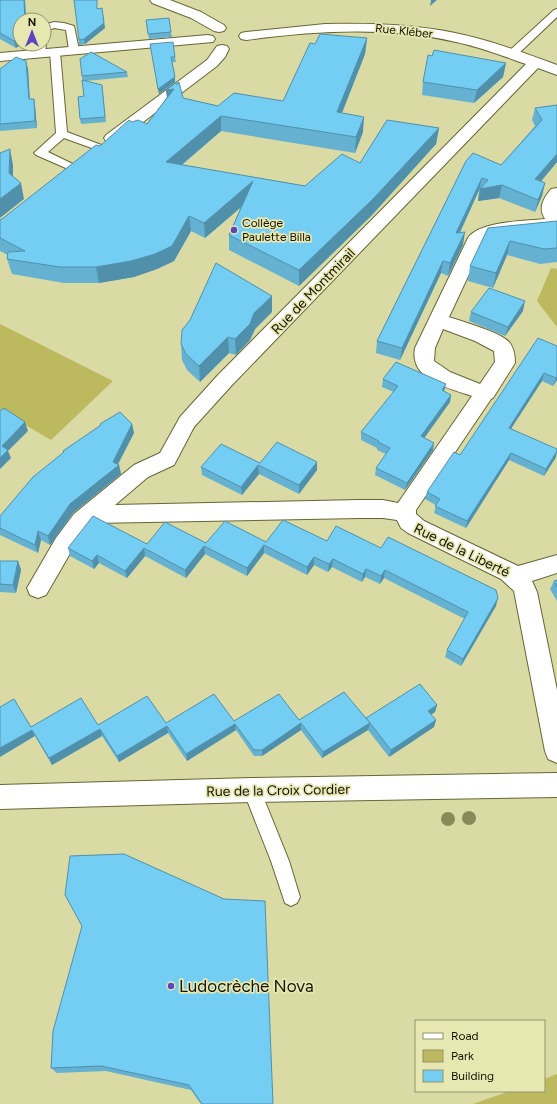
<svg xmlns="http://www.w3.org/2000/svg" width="557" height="1104" font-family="Figtree,sans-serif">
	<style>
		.green { fill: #bcb95e }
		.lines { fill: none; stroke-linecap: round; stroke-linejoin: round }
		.service-casing { stroke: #676635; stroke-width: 2 }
		.minor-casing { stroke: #676635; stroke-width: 2 }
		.service { fill: #fff; fill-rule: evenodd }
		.minor { fill: #fff; fill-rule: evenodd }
		.tree { fill: #8a8959 }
		.wall { fill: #64b1d1 }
		.shaded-wall { fill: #5190aa }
		.building { fill: #74cef3; stroke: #5190aa }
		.poi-dot { fill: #5d45bd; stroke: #e7e7b2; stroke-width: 1.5 }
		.labels { text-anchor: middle; stroke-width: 3.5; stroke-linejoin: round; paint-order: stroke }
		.far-street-label { font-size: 12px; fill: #161503; stroke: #e7e7b2 }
		.far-poi-label { font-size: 12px; fill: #161503; stroke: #e7e7b2; text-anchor: start }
		.street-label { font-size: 14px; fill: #161503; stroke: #e7e7b2 }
		.near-poi-label { font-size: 17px; fill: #161503; stroke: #e7e7b2; text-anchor: start }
	</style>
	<rect width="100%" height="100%" fill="#dadaa5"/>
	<g class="green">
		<path d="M551,268L557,269V327L537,301Z"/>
		<path d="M0,324L113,381L51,440L0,410Z"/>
		<path d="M557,1074V1104H473L510,1091H544V1079Z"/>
	</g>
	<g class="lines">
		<g class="service-casing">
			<g id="service">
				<path d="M557,9V17L516,56H508L507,54L508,52L554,10Z"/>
				<path d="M54,22L64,23L74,26L79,50L78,52L74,53L69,50L66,30L54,28L44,32V25Z"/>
				<path d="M45,42L46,44L45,53L40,56L36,55L35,53L36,44H44Z"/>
				<path d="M55,49L60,52L67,132L104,146L106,148L100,151L64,138L48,152L79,167L81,169L79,171L75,172L36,155L34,153L56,133L50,52Z"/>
				<path d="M252,782L258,784L289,861L300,897L297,903L291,906L285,903L271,861L243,790L246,784Z"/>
			</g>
		</g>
		<g class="minor-casing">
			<g id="minor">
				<path d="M150,0H170L201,12L224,25L226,28L224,31L219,32L214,31L191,18L152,3Z"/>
				<path d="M325,24C369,23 413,24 455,33C490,40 524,53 557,65V75L538,68L232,385L194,427L174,465L148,477L115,505L359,500H383L398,503L472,396C449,388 409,380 415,348L468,238C479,221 526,221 545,219C538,208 543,199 551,189L557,188V229L494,236L484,242L449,317C463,322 500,332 509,342C514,348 515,356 515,363L493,398L491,399L416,510V514L424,521L518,566L557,555V573L532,581L537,592L557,690V763L548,759L545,751L514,591L501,579L408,533L401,528L397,520L383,518H359L94,523L72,550L46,595L38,598L30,595L27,588L56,538L74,514L134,465L160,453L180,417L218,375L526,64C503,56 480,47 456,42C387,26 315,31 246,40L241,39L239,36L241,33L246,32ZM443,329L475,341L494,351L495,362L480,384L450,372L434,361L435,348Z"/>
				<path d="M208,35L213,36L215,39L213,42L0,61V53Z"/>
				<path d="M222,45L227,46L229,49L225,57L217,66L118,141L112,143L106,141L104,138L106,135L207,60L217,46Z"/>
				<path d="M557,773V797L252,802L0,809V785L252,778Z"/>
			</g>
		</g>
		<use href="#service" class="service"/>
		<use href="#minor" class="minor"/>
	</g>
	<g class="tree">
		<circle cx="469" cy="818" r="7"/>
		<circle cx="448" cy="819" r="7"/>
	</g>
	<g class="wall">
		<path d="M0,0H25L26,20H20L16,48L0,39Z"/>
		<path d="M98,9L105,28L85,44L79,45V40Z"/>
		<path d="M146,20L171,32L172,37L149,39Z"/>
		<path d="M367,38L365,54L342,113L363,132L355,153L221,131L182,165L305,186L439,128L436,144L372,215L299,286L229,250V235L241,207L205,238L191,231L174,261L157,269L134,277L99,283H64L12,274L7,259L8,255L0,251V220L2,219L132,122L147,124L167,97L166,90L177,85L183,98L218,106L283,101L315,44Z"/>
		<path d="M150,44L175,57L176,62H172L175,82L159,94Z"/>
		<path d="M432,56L506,63L503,77L474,103L422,95L423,82Z"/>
		<path d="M28,68L30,99H34L35,106L37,128L0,131V69Z"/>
		<path d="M127,72L128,77L86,81L102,85L106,122L81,124L80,119L84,96L82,76Z"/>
		<path d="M557,105V162L541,181L545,183L542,196L535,212L499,198L478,201L479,190L460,233L463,245L448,276L441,273L400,360L376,353L377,341L466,161L501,165L535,126L532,120L535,108Z"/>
		<path d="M557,221V262L540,264L507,255L493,288L468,281L470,266L488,228Z"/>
		<path d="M523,311L505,336L469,321L471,312Z"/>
		<path d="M272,312L255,329L250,340L236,355L229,353L200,382L187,370L182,360L181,344Z"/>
		<path d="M557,346V380L553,386L542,381L511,428L556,457L544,476L509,460L466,528L434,513L436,505L425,499L427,492Z"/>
		<path d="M383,379L444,392L451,395L450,402L424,438L433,450L405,490L375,475L376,468L386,454L377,450V448L361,440V432L394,392L382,387Z"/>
		<path d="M100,424H132L134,433L118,465H119L121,474L73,513L50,545L41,540L38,553L0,535V516L64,453L63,451L100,426Z"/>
		<path d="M317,462V470L299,494L259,474L242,495L202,475L201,467L260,463Z"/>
		<path d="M327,541L496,606L461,666L445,657L447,650L465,619L384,578L380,584L365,577L362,582L332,567L328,572L314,565L307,575L264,553L247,576L205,554L186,578L145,556L127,578L99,563L94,569L70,556L68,548L147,544Z"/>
		<path d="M0,561H18L21,570L16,593L0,592Z"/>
		<path d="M557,580V601L550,589L554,581Z"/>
		<path d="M437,705L435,712L431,715L436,720L434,727L389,757L368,730L322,758L301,730L262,756H254L236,730L187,761L168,733L119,762L102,736L52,765L35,736L31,727L234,721L366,719Z"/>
		<path d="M53,1031L273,1104H201L191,1090L106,1071L57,1073L51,1068Z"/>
	</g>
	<g class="shaded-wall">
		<path d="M24,0H25L26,20H25Z"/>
		<path d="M431,0H437L430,6Z"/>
		<path d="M102,8L105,28L85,44L84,39Z"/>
		<path d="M20,38V44H23L16,48L14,41Z"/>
		<path d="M367,38L365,54L336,128L337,112Z"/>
		<path d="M26,61L28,68L30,106L29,99Z"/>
		<path d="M506,63L503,77L474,103L477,90Z"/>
		<path d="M175,77V82L159,94L158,89Z"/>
		<path d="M174,89L168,105L166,90Z"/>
		<path d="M34,99L35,106L37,128L35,121Z"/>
		<path d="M221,116V131L167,177L166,162Z"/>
		<path d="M364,117L363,132L355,153L356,137Z"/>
		<path d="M439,128L436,144L372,215L299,286V270Z"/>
		<path d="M10,149L13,165V189L9,173Z"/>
		<path d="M557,154V162L532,192L535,179Z"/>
		<path d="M482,178L479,190L454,245L456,233Z"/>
		<path d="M253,181V197L205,238L204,223Z"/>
		<path d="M21,183L24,199L0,218V199Z"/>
		<path d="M545,183L542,196L535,212L538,200Z"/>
		<path d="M502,185L499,198L478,201L480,189Z"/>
		<path d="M189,216L191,231L174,261L157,269L134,277L99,283L96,267Z"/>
		<path d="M465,232L463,245L448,276L450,263Z"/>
		<path d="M510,241L507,255L493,288L496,273Z"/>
		<path d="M443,261L441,273L400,360L402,348Z"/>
		<path d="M272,296V312L255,329L250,340L236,355L235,339L254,313Z"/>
		<path d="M525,301L523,311L505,336L508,327Z"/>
		<path d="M228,337L229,353L200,382L199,366Z"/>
		<path d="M544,373L542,381L507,435L509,428Z"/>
		<path d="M557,376V380L553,386L556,378Z"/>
		<path d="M446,384L444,392L442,390Z"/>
		<path d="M451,395L450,402L420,444L421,436Z"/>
		<path d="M25,422L28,431L8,451L11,458L0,469V458L2,446Z"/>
		<path d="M132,424L134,433L116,467L119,465L121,474L73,513L50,545L48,536L70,504L113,462Z"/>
		<path d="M434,443L433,450L405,490L407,483Z"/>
		<path d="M557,451L556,457L544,476L546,469Z"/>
		<path d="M511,453L509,460L466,528L467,521Z"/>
		<path d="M317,462V470L299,494V485Z"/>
		<path d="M258,465L259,474L242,495L241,487Z"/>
		<path d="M38,531L41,540L38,553L35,545Z"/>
		<path d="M264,545V553L247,576V568Z"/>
		<path d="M204,546L205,554L186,578L185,570Z"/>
		<path d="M144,548L145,556L127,578L125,571Z"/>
		<path d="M97,555L99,563L94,569L92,561Z"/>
		<path d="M314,557V565L307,575V567Z"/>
		<path d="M333,559L332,567L328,572L329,564Z"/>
		<path d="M18,561L21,570L16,593L13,585Z"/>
		<path d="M366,569L365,577L362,582L363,574Z"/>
		<path d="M385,570L384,578L380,584L381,576Z"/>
		<path d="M498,598L496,606L461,666L463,659Z"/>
		<path d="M437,705L435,712L426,718L428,711Z"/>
		<path d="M436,720L434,727L389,757L391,750Z"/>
		<path d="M301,723V730L262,756V750Z"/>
		<path d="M370,723L368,730L322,758L323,752Z"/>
		<path d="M235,724L236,730L187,761L186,754Z"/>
		<path d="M167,726L168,733L119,762L117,756Z"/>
		<path d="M100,729L102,736L52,765L49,758Z"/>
		<path d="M32,730L35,736L0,757V748Z"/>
	</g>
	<g class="building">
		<path d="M0,0H24L25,20H20V38L14,41L0,33Z"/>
		<path d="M74,0H97V9L102,8L104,23L84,39L79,40Z"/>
		<path d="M169,18L171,32L148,34L146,20Z"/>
		<path d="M320,34L367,38L337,112L364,117L356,137L221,116L166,162L305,186L342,154L360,163L387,120L439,128L373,199L299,270L229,235L253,181L204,223L189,216L172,246L155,254L131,261L96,267H60L7,259L8,252L25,251L0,238V220L2,219L96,145L100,146L129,120L132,122L138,120L147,124L174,89L166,90L177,82V85L179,82L183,98L218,106L234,93L283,101L310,43L315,44Z"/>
		<path d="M173,42L175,57H171L175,77L158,89L150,44Z"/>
		<path d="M434,50L506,63L477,90L423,82L428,55L432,56Z"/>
		<path d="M91,52L127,72L82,76L80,59Z"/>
		<path d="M16,57L26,61L29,99H34L35,121L0,124V69Z"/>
		<path d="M82,80L102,85L105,117L80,119L78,97L84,96Z"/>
		<path d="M557,105V154L535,179L545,183L538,200L502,185L480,189L488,180L482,178L456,233L465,232L450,263L443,261L402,348L377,341L466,161L473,153L501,165L542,120L535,108Z"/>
		<path d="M10,149L9,173L21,183L0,199V153Z"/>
		<path d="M557,221V248L544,249L510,241L496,273L470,266L488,228Z"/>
		<path d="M216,263L272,296L254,313L250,324L235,339L228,337L199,366L186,354L181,344L182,330L190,320Z"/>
		<path d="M489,288L525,301L508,327L471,312Z"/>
		<path d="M538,338L557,346V376L556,378L544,373L509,428L557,449V451L546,469L511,453L467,521L435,506L440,499L427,492L454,452L460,455Z"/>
		<path d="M396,362L446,384L442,390L451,395L421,436L434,443L407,483L376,468L390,448L378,442L379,441L361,432L398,386L383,379Z"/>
		<path d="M4,408L25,422L2,446L8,450L0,458V411Z"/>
		<path d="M120,412L132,424L113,462L119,465L70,504L48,536L38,531L35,545L0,528V516L33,477L64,452L63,451L101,425L100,424Z"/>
		<path d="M277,442L317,462L299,485L258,465L241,487L201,467L221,444L260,463Z"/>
		<path d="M93,516L147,544L165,522L206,543L225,521L266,542L283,520L327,541L336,526L381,548L388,537L496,590L498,598L463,659L447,650L468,612L385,570L381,576L366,569L363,574L333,559L329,564L314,557L307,567L264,545L247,568L204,546L185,570L144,548L125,571L97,555L92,561L68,548Z"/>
		<path d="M0,561H18L13,585L0,584Z"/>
		<path d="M557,580V587L554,581Z"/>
		<path d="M420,684L437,705L428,711L436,720L391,750L366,718Z"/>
		<path d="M344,692L370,723L323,752L301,723L262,750H254L235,724L186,754L167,726L117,756L100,729L49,758L32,730L0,748V707L14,699L31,727L81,698L98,725L147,696L166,723L214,694L234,721L279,694L299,720Z"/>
		<path d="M124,854L224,899L265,901L273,1104H202L189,1085L101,1066L51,1068L53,1031L82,926L65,895L70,856Z"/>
	</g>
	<g class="poi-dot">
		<circle cx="234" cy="230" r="4"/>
		<circle cx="171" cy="986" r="4"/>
	</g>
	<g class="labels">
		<g class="far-street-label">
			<text transform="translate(404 31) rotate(6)" y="4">Rue Kléber</text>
		</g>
		<g class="far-poi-label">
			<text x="242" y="227">Collège<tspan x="242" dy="14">Paulette Billa</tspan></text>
		</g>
		<g class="street-label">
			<text transform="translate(313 291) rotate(-46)" y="5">Rue de Montmirail</text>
			<text transform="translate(462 550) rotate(26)" y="5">Rue de la Liberté</text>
			<text transform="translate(278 790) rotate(-1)" y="5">Rue de la Croix Cordier</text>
		</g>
		<g class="near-poi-label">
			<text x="179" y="992">Ludocrèche Nova</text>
		</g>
	</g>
	<rect x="415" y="1020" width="130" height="72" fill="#e7e7b2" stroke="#93936c"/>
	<rect x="423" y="1033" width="20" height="6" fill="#ffffff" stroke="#93936c"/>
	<text x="451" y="1040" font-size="12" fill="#161503">Road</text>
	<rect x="423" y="1050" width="20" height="12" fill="#bcb95e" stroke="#93936c"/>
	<text x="451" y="1060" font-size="12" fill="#161503">Park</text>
	<rect x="423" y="1070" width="20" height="12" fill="#74cef3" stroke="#93936c"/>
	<text x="451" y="1080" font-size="12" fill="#161503">Building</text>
	<g transform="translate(32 32)"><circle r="19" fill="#e7e7b2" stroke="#93936c"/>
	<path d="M0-3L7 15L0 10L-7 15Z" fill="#5d45bd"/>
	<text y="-6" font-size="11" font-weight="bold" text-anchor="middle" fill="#161503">N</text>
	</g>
</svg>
